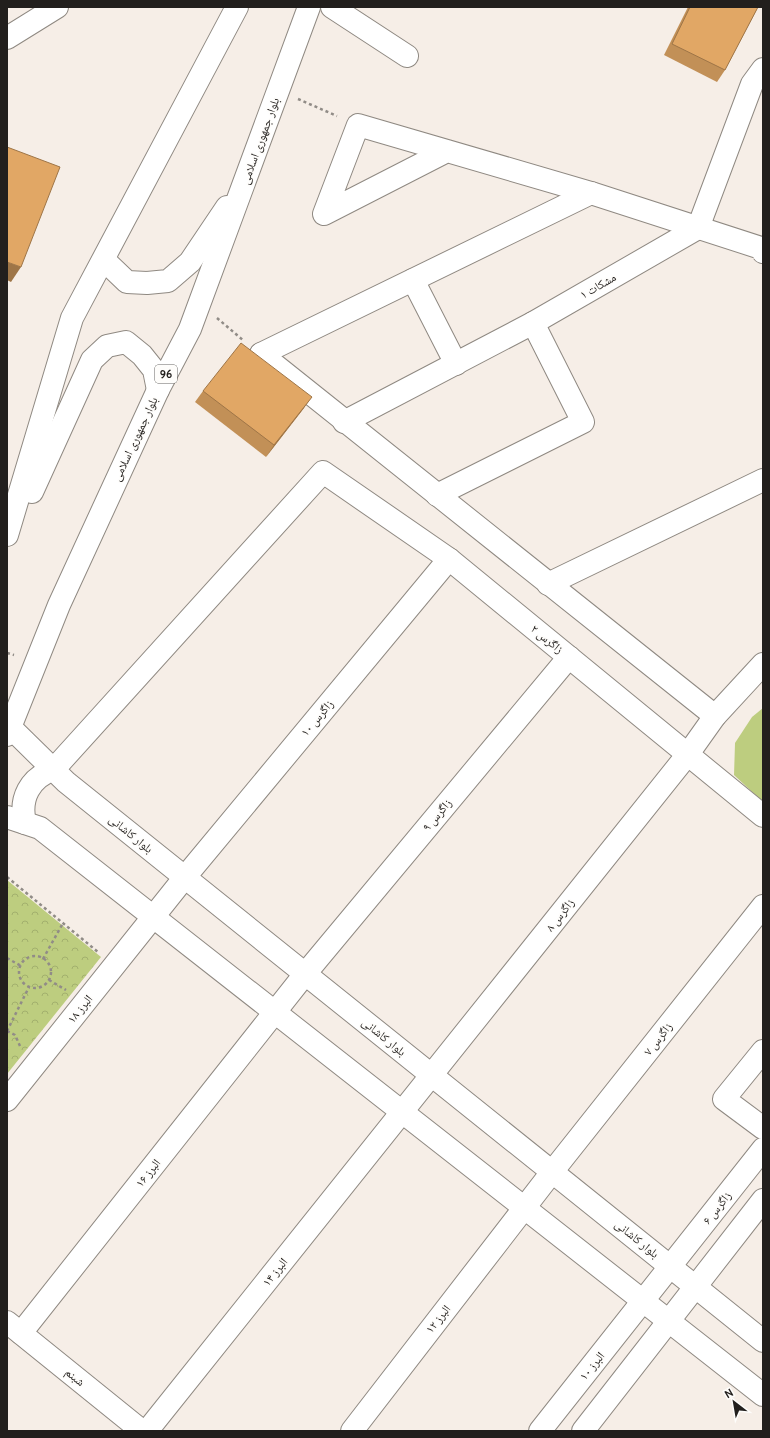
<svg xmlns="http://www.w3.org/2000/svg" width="770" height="1438" font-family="Cabin,'Noto Naskh Arabic',sans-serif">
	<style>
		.green { fill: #bdcd7f }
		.forest { fill: url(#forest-crowns) }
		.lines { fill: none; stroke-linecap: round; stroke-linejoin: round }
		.street-casing { stroke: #8f8982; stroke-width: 24 }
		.secondary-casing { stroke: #8f8982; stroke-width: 24 }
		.primary-casing { stroke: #8f8982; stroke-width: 24 }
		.path { stroke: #918c87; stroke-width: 2.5; stroke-dasharray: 3 3; stroke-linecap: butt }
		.street { stroke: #fff; stroke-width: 22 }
		.secondary { stroke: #fff; stroke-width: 22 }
		.primary { stroke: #fff; stroke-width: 22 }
		.wall { fill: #c29057 }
		.shaded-wall { fill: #9e7547 }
		.building { fill: #e1a765; stroke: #9e7547 }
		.labels { text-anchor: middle; stroke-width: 3; stroke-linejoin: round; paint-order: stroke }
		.shield { fill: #fefdfb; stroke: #646260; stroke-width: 1 }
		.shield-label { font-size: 11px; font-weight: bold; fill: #221f1d }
		.street-label { font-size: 12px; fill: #221f1d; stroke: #fefdfb }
	</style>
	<defs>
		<pattern id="forest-crowns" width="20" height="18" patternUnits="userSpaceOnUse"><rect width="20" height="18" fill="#bdcd7f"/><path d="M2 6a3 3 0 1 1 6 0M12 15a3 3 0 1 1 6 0" fill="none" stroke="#a2b06d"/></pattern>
	</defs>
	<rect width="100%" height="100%" fill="#f6eee7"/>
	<path class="green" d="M763,708V802L734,775L735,743L752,717Z"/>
	<path class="forest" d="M7,880L101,957L7,1074Z"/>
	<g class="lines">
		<g class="street-casing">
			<g id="street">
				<path d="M332,7L407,56"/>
				<path d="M447,151L324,214L358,125L591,193L761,248L763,252"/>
				<path d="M413,280L456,364"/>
				<path d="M261,354L591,193"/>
				<path d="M344,422L533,323L698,228L752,84L763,69"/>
				<path d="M437,495L583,422L533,323"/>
				<path d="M548,584L763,480"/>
				<path d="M763,1051L724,1099L763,1128"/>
				<path d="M21,1333L305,974L569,657"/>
				<path d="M147,1431L688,754"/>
				<path d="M352,1431L552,1172L763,906"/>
			</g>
		</g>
		<g class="secondary-casing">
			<g id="secondary">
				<path d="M7,38L57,7"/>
				<path d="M261,354L715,716"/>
				<path d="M10,727L66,782L763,1341"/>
				<path d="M688,754L715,716L763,664"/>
				<path d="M7,817L40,828L763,1395"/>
				<path d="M25,823C19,798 30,778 54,769L323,472L449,559L763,816"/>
				<path d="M7,1100L185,877L449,559"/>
				<path d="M7,1322L142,1431"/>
				<path d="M540,1431L763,1149"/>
				<path d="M583,1431L763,1200"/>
			</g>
		</g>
		<g class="primary-casing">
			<g id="primary">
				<path d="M104,260L127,282L147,283L168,281L190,262L227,207"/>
				<path d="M32,492L92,360L107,346L126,342L142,355L154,370L158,390"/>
				<path d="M7,535L72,318L237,7"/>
				<path d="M7,735L59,605L158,390L190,329L309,7"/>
			</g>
		</g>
		<g class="path">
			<path d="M298,99L337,116"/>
			<path d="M217,318L244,341"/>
			<path d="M7,653L14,655"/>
			<path d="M7,877L98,952"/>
			<circle cx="35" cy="972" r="16"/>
			<path d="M7,958L21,966"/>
			<path d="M43,959L63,923"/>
			<path d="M49,980L66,990"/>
			<path d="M7,1031L29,987"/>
			<path d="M7,1031L15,1035L20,1046"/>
		</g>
		<use href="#street" class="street"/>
		<use href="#secondary" class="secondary"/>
		<use href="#primary" class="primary"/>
	</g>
	<g class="wall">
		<path d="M688,7H758L725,70L717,82L664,55Z"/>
		<path d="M203,391L304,408L266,457L195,402Z"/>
	</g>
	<g class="shaded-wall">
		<path d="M7,262L21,267L11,282L7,280Z"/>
		<path d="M312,397L304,408L266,457L274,445Z"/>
	</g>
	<g class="building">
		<path d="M690,7H758L725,70L672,44Z"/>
		<path d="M7,147L60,167L21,267L7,262Z"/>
		<path d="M241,343L312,397L274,445L203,391Z"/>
	</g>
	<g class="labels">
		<rect class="shield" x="155" y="365" width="22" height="18" rx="3"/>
		<g class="shield-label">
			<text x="166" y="378">96</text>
		</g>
		<g class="street-label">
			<text transform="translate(260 141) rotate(-70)" y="4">بلوار جمهوری اسلامی</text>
			<text transform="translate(598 286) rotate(-30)" y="4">مشکات ۱</text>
			<text transform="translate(135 439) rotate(-65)" y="4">بلوار جمهوری اسلامی</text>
			<text transform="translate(547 639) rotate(39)" y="4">زاگرس ۲</text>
			<text transform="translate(317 718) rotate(-50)" y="4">زاگرس ۱۰</text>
			<text transform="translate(437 815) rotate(-50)" y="4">زاگرس ۹</text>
			<text transform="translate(131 834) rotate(39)" y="4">بلوار کاشانی</text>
			<text transform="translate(560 915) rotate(-52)" y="4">زاگرس ۸</text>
			<text transform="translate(80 1009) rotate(-51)" y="4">البرز ۱۸</text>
			<text transform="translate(384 1037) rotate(39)" y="4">بلوار کاشانی</text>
			<text transform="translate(658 1039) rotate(-52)" y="4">زاگرس ۷</text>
			<text transform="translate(148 1173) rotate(-52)" y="4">البرز ۱۶</text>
			<text transform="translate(717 1208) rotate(-52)" y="4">زاگرس ۶</text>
			<text transform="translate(637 1239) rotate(39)" y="4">بلوار کاشانی</text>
			<text transform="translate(275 1272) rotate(-51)" y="4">البرز ۱۴</text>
			<text transform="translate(438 1319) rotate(-52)" y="4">البرز ۱۲</text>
			<text transform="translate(592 1366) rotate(-51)" y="4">البرز ۱۰</text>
			<text transform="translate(75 1377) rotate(39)" y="4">شبنم</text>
		</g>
	</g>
	<rect width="770" height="1438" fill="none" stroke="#221f1d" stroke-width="16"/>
	<g transform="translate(734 1402) rotate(329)" stroke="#fefdfb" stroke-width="3" paint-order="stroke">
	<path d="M0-3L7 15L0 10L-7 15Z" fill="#221f1d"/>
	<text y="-6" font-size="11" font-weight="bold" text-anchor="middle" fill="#221f1d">N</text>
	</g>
</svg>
